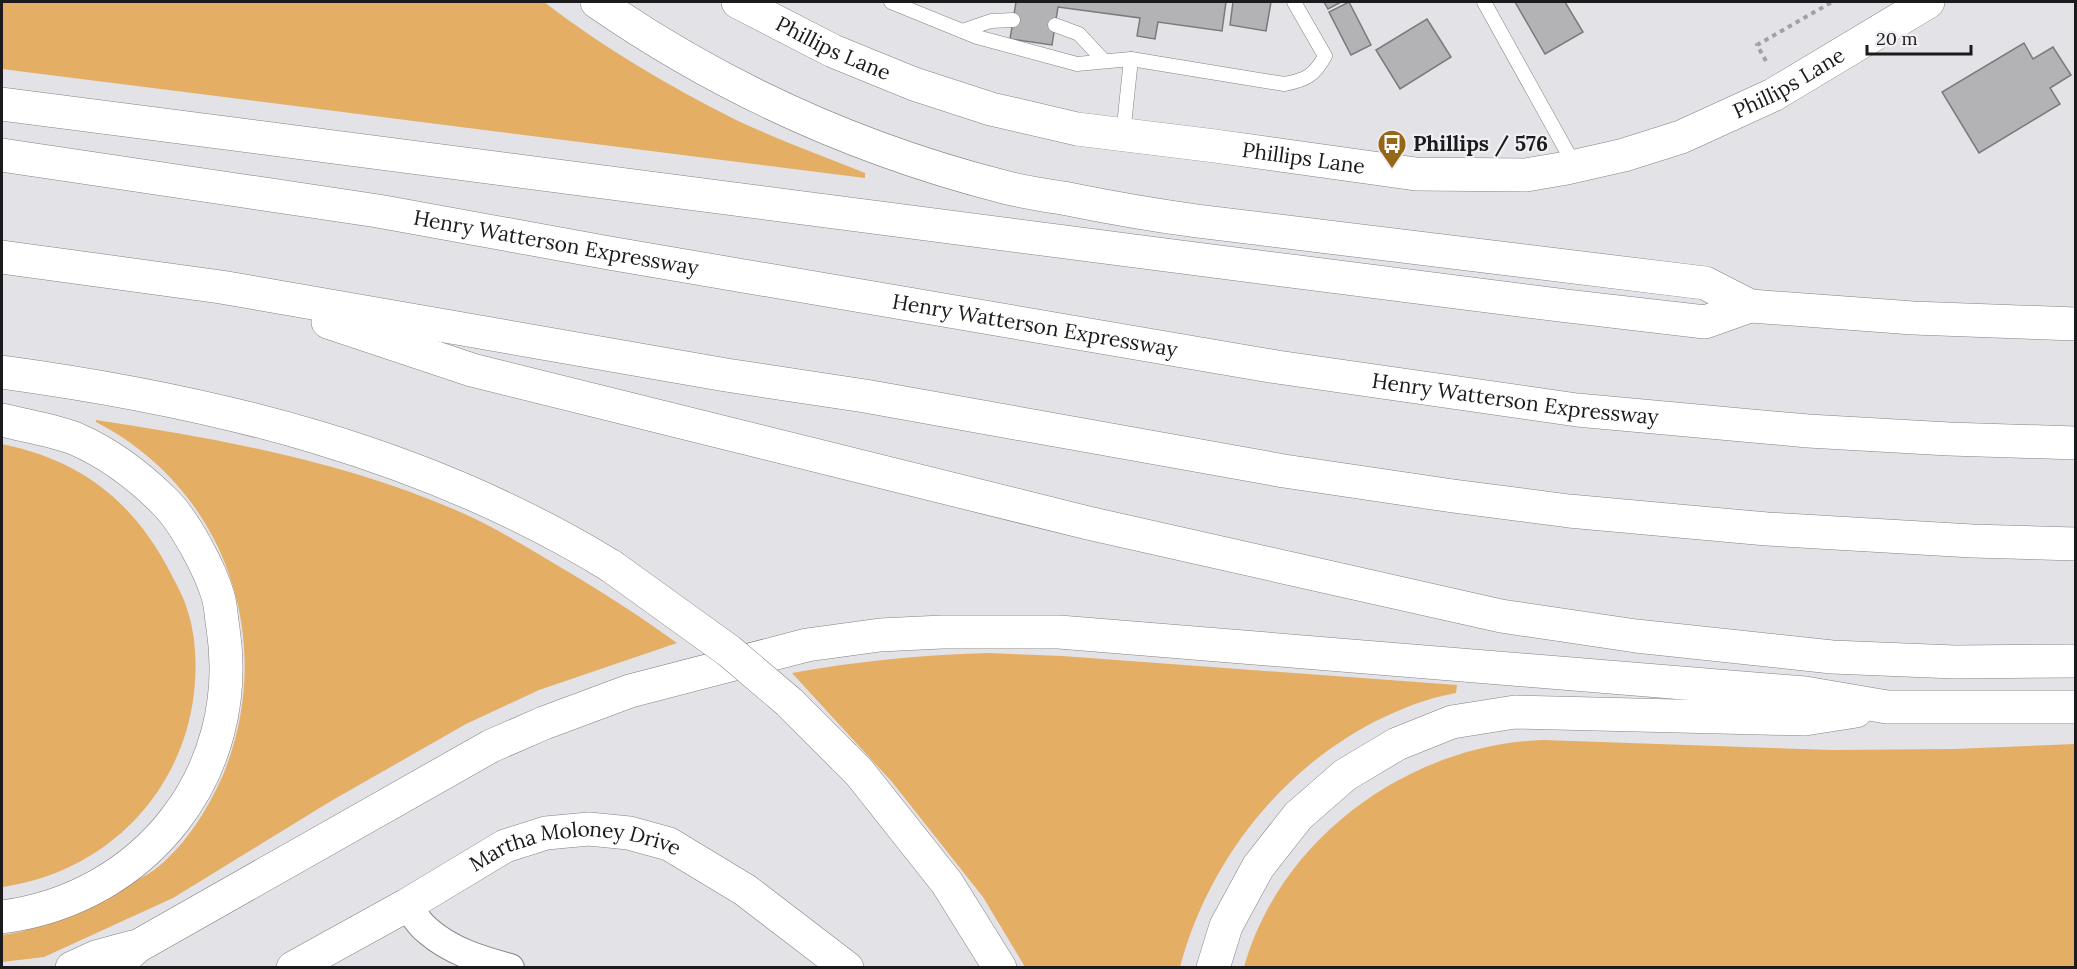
<svg xmlns="http://www.w3.org/2000/svg" width="2077" height="969" font-family="Lora,serif">
	<style>
		.green { fill: #e4ae64 }
		.building { fill: #b3b2b5; stroke: #7a797c; stroke-width: 1.5 }
		.lines { fill: none; stroke-linecap: round; stroke-linejoin: round }
		.service-casing { stroke: #838184; stroke-width: 15 }
		.minor-casing { stroke: #838184; stroke-width: 30 }
		.tertiary-casing { stroke: #838184; stroke-width: 34 }
		.secondary-casing { stroke: #838184; stroke-width: 34 }
		.motorway-casing { stroke: #838184; stroke-width: 34 }
		.path { stroke: #a1a0a4; stroke-width: 4; stroke-dasharray: 4.5 4.5; stroke-linecap: butt }
		.service { stroke: #fff; stroke-width: 14 }
		.minor { stroke: #fff; stroke-width: 28 }
		.tertiary { stroke: #fff; stroke-width: 33 }
		.secondary { stroke: #fff; stroke-width: 33 }
		.motorway { stroke: #fff; stroke-width: 33 }
		.motorway-bridge-casing { stroke: #838184; stroke-width: 34; stroke-linecap: butt }
		.motorway-bridge { stroke: #fff; stroke-width: 33 }
		.labels { text-anchor: middle; stroke-width: 4.5; stroke-linejoin: round; paint-order: stroke }
		.street-label { font-size: 21px; fill: #1b1a1c; stroke: #f1eff3 }
		.poi-label { font-size: 21px; font-weight: bold; fill: #1b1a1c; stroke: #f1eff3; text-anchor: start }
	</style>
	<rect width="100%" height="100%" fill="#e3e2e6"/>
	<g class="green">
		<path d="M2,2H544C604,48 670,87 738,121C779,140 823,156 865,173V178L2,69Z"/>
		<path d="M96,420C220,439 343,461 458,511C490,525 520,543 550,561C594,587 636,613 677,643L539,690L466,724L331,801L173,898L44,957L2,962V935C38,931 62,916 94,900C112,891 144,879 158,867C187,843 208,809 223,775C278,641 226,489 96,422Z"/>
		<path d="M2,444C80,460 132,500 169,570C176,584 184,597 188,612C196,637 197,666 194,693C182,796 103,873 2,887Z"/>
		<path d="M988,653L1062,656L1457,685L1456,693C1427,698 1400,709 1374,722C1278,772 1208,863 1180,967H1025L983,897L892,782L792,673C859,661 920,655 988,653Z"/>
		<path d="M1543,740L1832,750L1954,749L2075,744V967H1244C1281,837 1409,745 1543,740Z"/>
	</g>
	<g class="building">
		<path d="M1016,2H1226L1222,31L1158,22L1155,39L1137,36L1140,18L1058,7L1052,45L1010,39Z"/>
		<path d="M1233,2H1271L1266,31L1230,25Z"/>
		<path d="M1324,2H1341L1328,9Z"/>
		<path d="M1349,2L1371,45L1351,55L1329,12Z"/>
		<path d="M1515,2H1565L1583,32L1545,54Z"/>
		<path d="M1427,19L1451,57L1400,89L1376,50Z"/>
		<path d="M2024,43L2033,59L2053,47L2071,75L2050,88L2060,104L1979,153L1942,92Z"/>
	</g>
	<g class="lines">
		<g class="service-casing">
			<g id="service">
				<path d="M891,2L977,37L1077,64L1131,59L1284,84C1306,80 1314,76 1325,56L1294,2"/>
				<path d="M1484,2L1575,166"/>
				<path d="M1055,25L1079,34L1104,61"/>
				<path d="M962,31L991,21L1013,20"/>
				<path d="M1123,135L1131,59"/>
			</g>
		</g>
		<g class="minor-casing">
			<path id="minor" d="M407,905C413,914 419,924 428,931C451,951 480,960 510,968"/>
		</g>
		<g class="tertiary-casing">
			<g id="tertiary">
				<path id="s1" d="M293,968L407,905L505,846L546,833L589,829L629,833L669,844L745,890L847,968"/>
			</g>
		</g>
		<g class="secondary-casing">
			<g id="secondary">
				<path id="s2" d="M738,2L833,51L914,84L991,109L1077,129L1215,146L1416,174L1526,175L1567,168L1624,155L1681,137L1773,95L1928,2"/>
			</g>
		</g>
		<g class="motorway-casing">
			<g id="motorway">
				<path d="M597,2C720,87 859,150 1004,187C1023,192 1043,195 1063,198C1107,207 1152,215 1197,221L1705,283L1750,306"/>
				<path d="M2,104L1189,258L1567,306L1705,322L1750,306L1913,318L2076,324"/>
				<path id="s3" d="M2,155L378,211L609,253L1277,367L1577,410L1808,431L1949,439L2076,443"/>
				<path d="M2,257L221,287L726,375L865,396L1284,471L1453,496L1569,511L1767,529L1972,541L2076,544"/>
				<path d="M328,322L472,370L633,410L1088,523L1501,616L1636,636L1832,657L1955,662L2076,661"/>
				<path d="M2,372C215,401 425,452 611,566"/>
				<path d="M2,420C25,426 54,430 76,439C108,453 140,477 165,502C185,522 210,569 218,596C221,606 221,617 223,628C245,773 146,898 2,917"/>
				<path d="M844,757L859,772L947,883L1000,968"/>
				<path d="M72,968L96,957L133,947"/>
				<path d="M112,968L138,946L491,746L544,723L630,691L807,645L880,635L942,632H1059L1805,693L1887,707H2076"/>
				<path d="M1213,968L1226,926L1258,867L1298,816L1345,775L1397,744L1452,722L1515,712L1805,719L1856,711"/>
			</g>
		</g>
		<path class="path" d="M1766,61L1757,45L1832,2"/>
		<use href="#service" class="service"/>
		<use href="#minor" class="minor"/>
		<use href="#tertiary" class="tertiary"/>
		<use href="#secondary" class="secondary"/>
		<use href="#motorway" class="motorway"/>
		<g class="motorway-bridge-casing">
			<path id="motorway-bridge" d="M611,566L729,651L789,702L844,757"/>
		</g>
		<use href="#motorway-bridge" class="motorway-bridge"/>
	</g>
	<defs>
		<g id="bus-pin" transform="scale(1.5)"><path d="M0 17L-7.5 6A9.5 9.5 0 1 1 7.5 6Z" fill="#976718" stroke="#f1eff3"/><path d="M-5-6H5V4H4V6H2V4H-2V6H-4V4H-5ZM-3.5-4V0h7V-4ZM-3.5 1.2v1.5H-2V1.2ZM2 1.2v1.5H3.5V1.2Z" fill="#fff"/></g>
	</defs>
	<g fill-rule="evenodd">
		<use href="#bus-pin" x="1392" y="144"/>
	</g>
	<g class="labels">
		<g class="street-label">
			<text dy="7" stroke="none"><textPath href="#s2" startOffset="106">Phillips Lane</textPath></text>
			<text dy="7" stroke="none"><textPath href="#s2" startOffset="1096">Phillips Lane</textPath></text>
			<text dy="7" stroke="none"><textPath href="#s2" startOffset="592">Phillips Lane</textPath></text>
			<text dy="7" stroke="none"><textPath href="#s3" startOffset="561">Henry Watterson Expressway</textPath></text>
			<text dy="7" stroke="none"><textPath href="#s3" startOffset="1047">Henry Watterson Expressway</textPath></text>
			<text dy="7" stroke="none"><textPath href="#s3" startOffset="1533">Henry Watterson Expressway</textPath></text>
			<text dy="7" stroke="none"><textPath href="#s1" startOffset="315">Martha Moloney Drive</textPath></text>
		</g>
		<g class="poi-label">
			<text x="1413" y="151">Phillips / 576</text>
		</g>
	</g>
	<rect width="2077" height="969" fill="none" stroke="#1b1a1c" stroke-width="6"/>
	<path d="M1867 45v9h104v-9" fill="none" stroke="#1b1a1c" stroke-width="3"/>
	<text x="1876" y="45" font-size="18" fill="#1b1a1c" stroke="#f1eff3" stroke-width="4.5" paint-order="stroke">20 m</text>
</svg>
